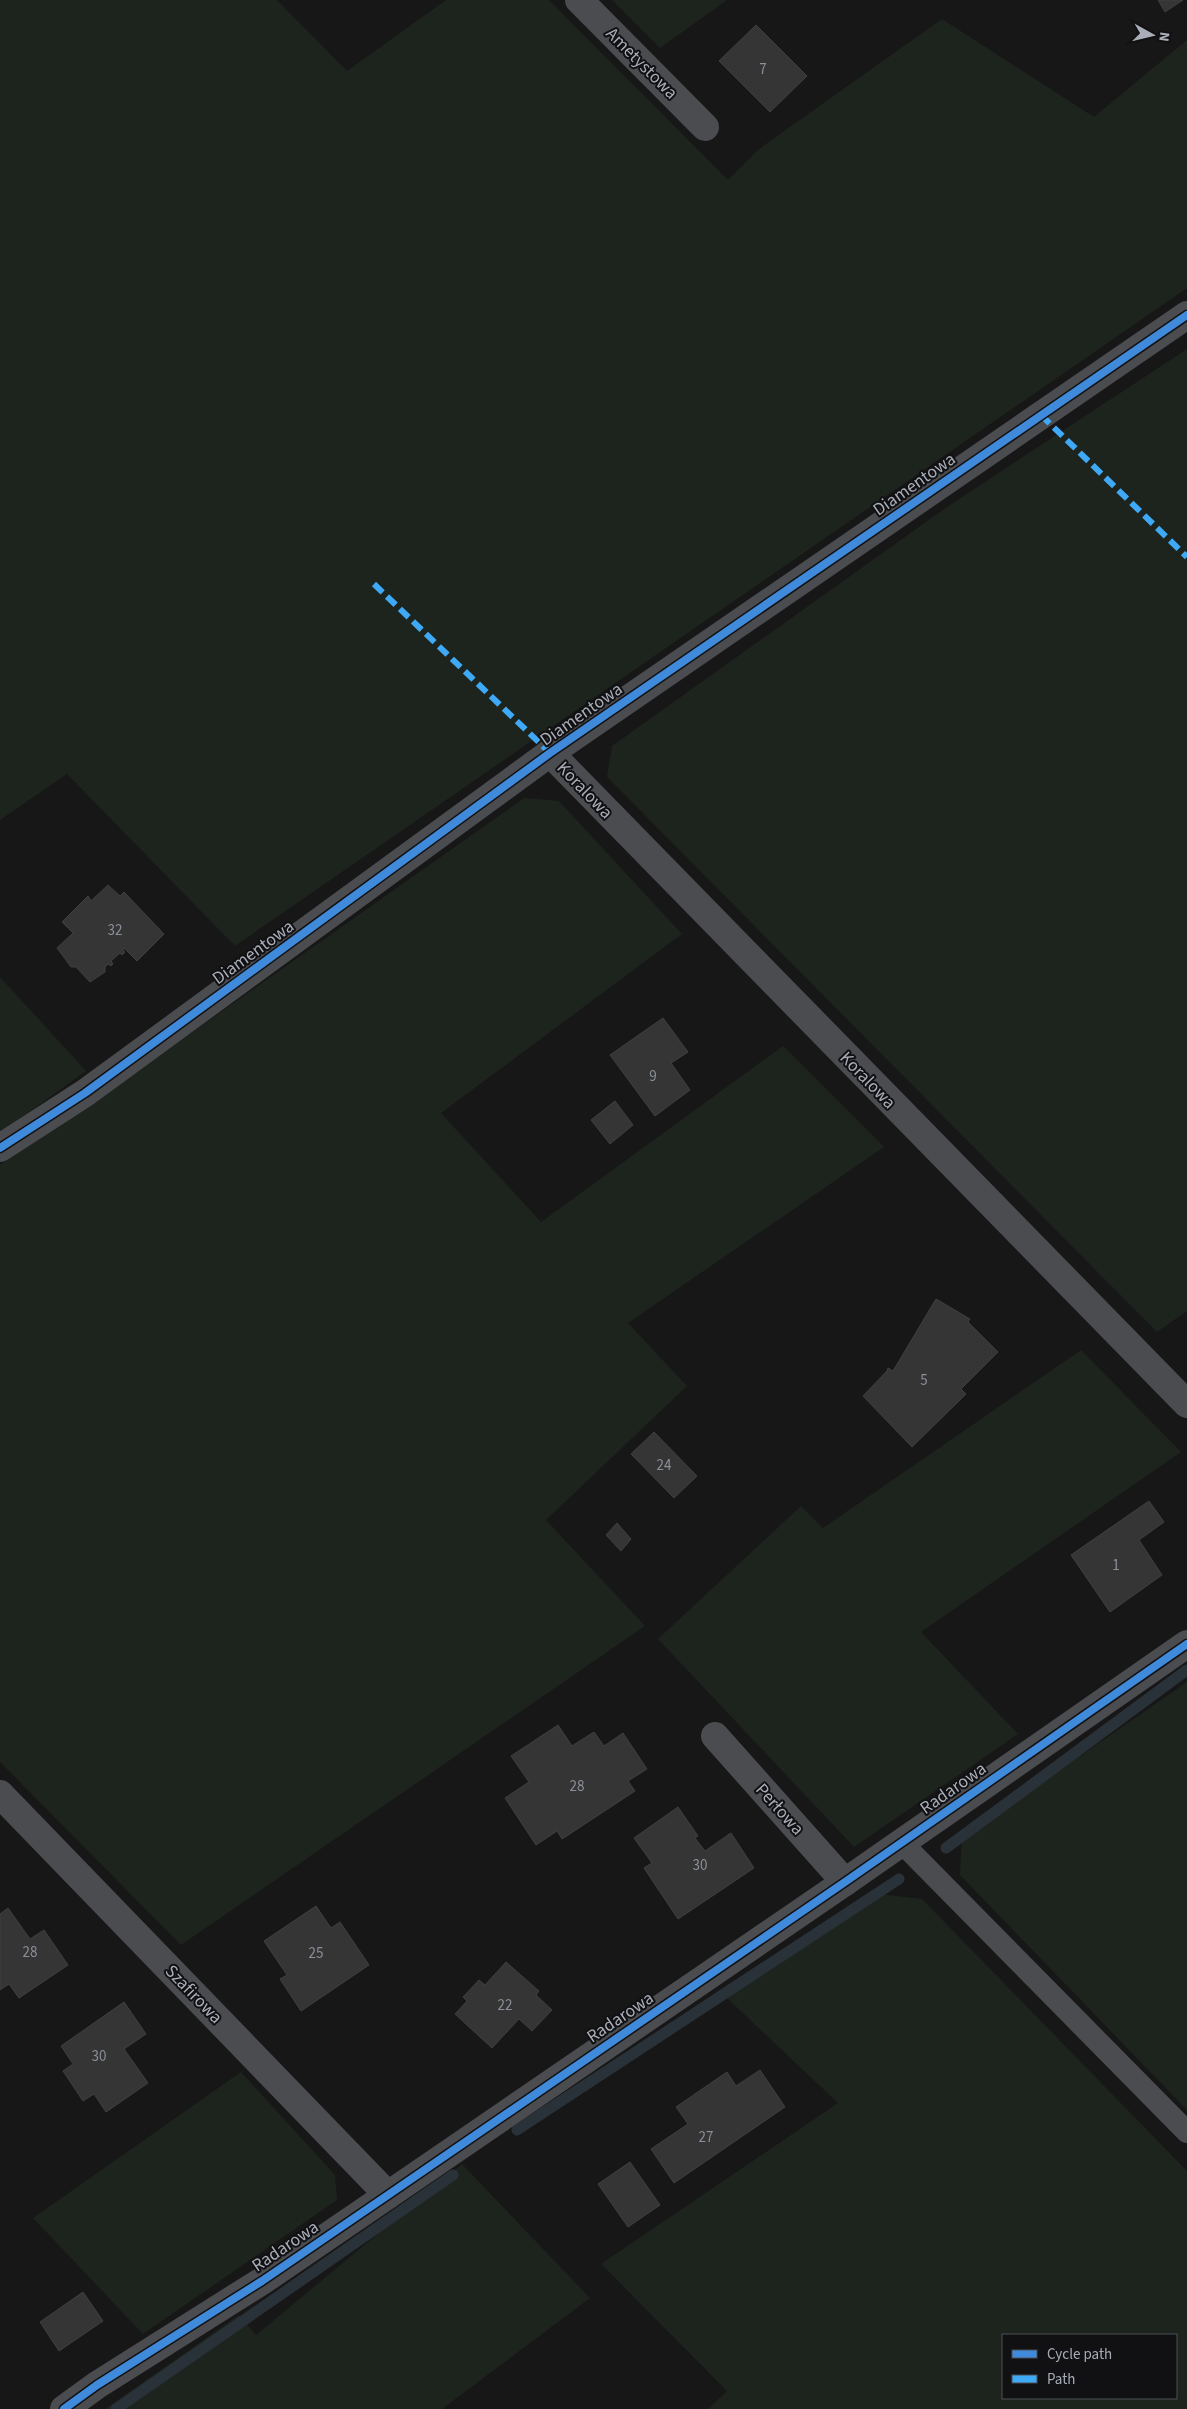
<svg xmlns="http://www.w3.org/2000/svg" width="1187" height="2409" font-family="'Source Sans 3',sans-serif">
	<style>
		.green { fill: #1d241e; fill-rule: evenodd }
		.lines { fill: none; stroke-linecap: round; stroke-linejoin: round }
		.stream { stroke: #2a3239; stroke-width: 11 }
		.building { fill: #353536; stroke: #3f4043 }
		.service { stroke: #4b4c50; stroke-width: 22 }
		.minor { stroke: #4b4c50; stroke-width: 28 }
		.quiet { stroke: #3fa9f5; stroke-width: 6; stroke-dasharray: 12 6; stroke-linecap: butt }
		.cycleway-casing { stroke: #111113; stroke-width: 11 }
		.cycleway { stroke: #408adc; stroke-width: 8 }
		.labels { text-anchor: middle; stroke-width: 4; stroke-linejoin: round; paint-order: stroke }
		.number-label { font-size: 15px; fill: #8b8f98 }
		.street-label { font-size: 18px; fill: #a8adb8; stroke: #111113 }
	</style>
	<rect width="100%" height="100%" fill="#171717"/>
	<g class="green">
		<path d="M0,0H277L347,71L446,0H549L728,180L759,149L942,19L1094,117L1187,40V288L235,946L67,774L0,820Z"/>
		<path d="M612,0H727L660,48Z"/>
		<path d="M1187,349V1311L1157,1332L607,777L612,746L944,509Z"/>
		<path d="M524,798L559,801L682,934L441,1113L541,1222L783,1046L884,1147L628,1323L687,1386L546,1520L645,1626L181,1945L0,1762V1165L105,1094Z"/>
		<path d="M0,977L86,1071L0,1133Z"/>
		<path d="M1081,1350L1181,1452L921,1632L1018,1734L854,1847L658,1639L801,1506L823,1528Z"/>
		<path d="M1187,1682V2110L960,1875L962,1838Z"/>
		<path d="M879,1894L922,1899L1187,2171V2409H708L727,2391L601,2264L838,2103L727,1998ZM1176,2335V2398H1003V2335Z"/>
		<path d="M241,2072L335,2175L337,2200L143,2334L33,2218Z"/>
		<path d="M462,2164L590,2298L442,2409H105L239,2315L256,2335Z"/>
	</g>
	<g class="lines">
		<g class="stream">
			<path d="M946,1848L1187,1670"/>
			<path d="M517,2130L899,1879"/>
			<path d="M116,2409L453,2175"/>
		</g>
	</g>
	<g class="building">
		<path d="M1158,0H1183L1165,12Z"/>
		<path d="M756,25L807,76L770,112L719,61Z"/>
		<path d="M108,885L120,896L124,892L164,934L137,961L124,948L123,950L125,952L122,955L120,953L111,961L113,964L111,966L108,964L105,967V972L90,982L76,967H71L57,948L73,933L62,922L88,896L91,901Z"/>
		<path d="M663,1018L688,1052L671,1063L690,1090L655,1116L610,1055Z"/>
		<path d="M615,1101L633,1125L610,1144L591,1120Z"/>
		<path d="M936,1299L970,1319L968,1322L998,1352L961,1389L966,1394L912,1447L863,1396L887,1371L888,1368L893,1371Z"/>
		<path d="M654,1432L697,1476L674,1498L631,1454Z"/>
		<path d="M1149,1501L1164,1522L1139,1540L1162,1575L1110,1612L1071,1555Z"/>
		<path d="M617,1523L631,1539L621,1551L606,1535Z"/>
		<path d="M558,1725L572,1746L594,1732L604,1746L623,1733L647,1769L628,1781L635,1791L562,1839L557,1831L536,1845L505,1798L529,1782L511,1756Z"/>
		<path d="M678,1807L698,1836L695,1838L705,1851L731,1833L754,1868L678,1919L644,1868L652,1863L634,1838Z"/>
		<path d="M316,1906L331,1928L340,1922L369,1965L301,2011L280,1979L287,1975L264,1941Z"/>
		<path d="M8,1908L30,1939L44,1930L68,1965L19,1998L9,1984L0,1990V1914Z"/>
		<path d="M506,1962L539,1991L536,1995L552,2010L532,2031L519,2019L492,2048L455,2014L467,2001L463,1997L479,1980L485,1985Z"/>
		<path d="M124,2002L146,2034L124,2049L148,2083L106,2112L94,2094L83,2101L63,2071L73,2064L61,2046Z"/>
		<path d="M760,2070L785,2107L674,2183L651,2149L688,2124L676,2107L727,2072L736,2086Z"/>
		<path d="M630,2162L660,2205L628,2227L598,2184Z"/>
		<path d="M83,2292L103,2321L59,2351L40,2322Z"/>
	</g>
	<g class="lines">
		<path class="service" d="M902,1843L1187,2132"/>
		<g class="minor">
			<path d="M579,0L705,127"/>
			<path d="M550,753L1187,1404"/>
			<path d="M0,1148L85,1093L550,753L1187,315"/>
			<path d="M715,1736L845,1882"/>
			<path d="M0,1794L388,2195"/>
			<path d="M64,2409L97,2385L262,2281L388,2195L845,1882L1187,1644"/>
		</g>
		<g class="quiet">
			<path d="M1041,415L1187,557"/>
			<path d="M374,584L550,753"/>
		</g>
		<g class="cycleway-casing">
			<g id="cycleway">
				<path d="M0,1148L85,1093L550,753L1187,315"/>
				<path d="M64,2409L97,2385L262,2281L388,2195L845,1882L1187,1644"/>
			</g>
		</g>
		<use href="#cycleway" class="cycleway"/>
	</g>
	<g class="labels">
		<g class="number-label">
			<text x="763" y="74">7</text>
			<text x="115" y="935">32</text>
			<text x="653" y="1081">9</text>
			<text x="924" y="1385">5</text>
			<text x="664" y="1470">24</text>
			<text x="1116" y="1570">1</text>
			<text x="577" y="1791">28</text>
			<text x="700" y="1870">30</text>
			<text x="30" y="1957">28</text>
			<text x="316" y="1958">25</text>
			<text x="505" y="2010">22</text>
			<text x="99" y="2061">30</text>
			<text x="706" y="2142">27</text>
		</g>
		<g class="street-label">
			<text transform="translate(642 63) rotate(45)" y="6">Ametystowa</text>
			<text transform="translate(914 484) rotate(-35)" y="6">Diamentowa</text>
			<text transform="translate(581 714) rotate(-35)" y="6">Diamentowa</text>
			<text transform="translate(585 790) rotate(46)" y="6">Koralowa</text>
			<text transform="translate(253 952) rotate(-36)" y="6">Diamentowa</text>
			<text transform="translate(868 1080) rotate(46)" y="6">Koralowa</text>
			<text transform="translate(953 1788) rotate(-35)" y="6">Radarowa</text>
			<text transform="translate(780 1809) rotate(48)" y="6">Perłowa</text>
			<text transform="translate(194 1994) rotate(46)" y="6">Szafirowa</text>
			<text transform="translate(620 2017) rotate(-34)" y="6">Radarowa</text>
			<text transform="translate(285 2246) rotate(-34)" y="6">Radarowa</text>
		</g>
	</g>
	<rect x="1002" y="2334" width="175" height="65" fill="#111113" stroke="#4d4f55"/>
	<rect x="1012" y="2350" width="25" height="8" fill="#408adc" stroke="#4d4f55"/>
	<text x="1047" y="2359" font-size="15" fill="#a8adb8">Cycle path</text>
	<rect x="1012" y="2375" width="25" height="8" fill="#3fa9f5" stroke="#4d4f55"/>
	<text x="1047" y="2384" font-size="15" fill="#a8adb8">Path</text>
	<g transform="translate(1152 35) rotate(98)" stroke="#111113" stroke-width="4" paint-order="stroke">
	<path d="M0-4L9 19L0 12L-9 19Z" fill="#a8adb8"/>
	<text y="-8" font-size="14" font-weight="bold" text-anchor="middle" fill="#a8adb8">N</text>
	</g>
</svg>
